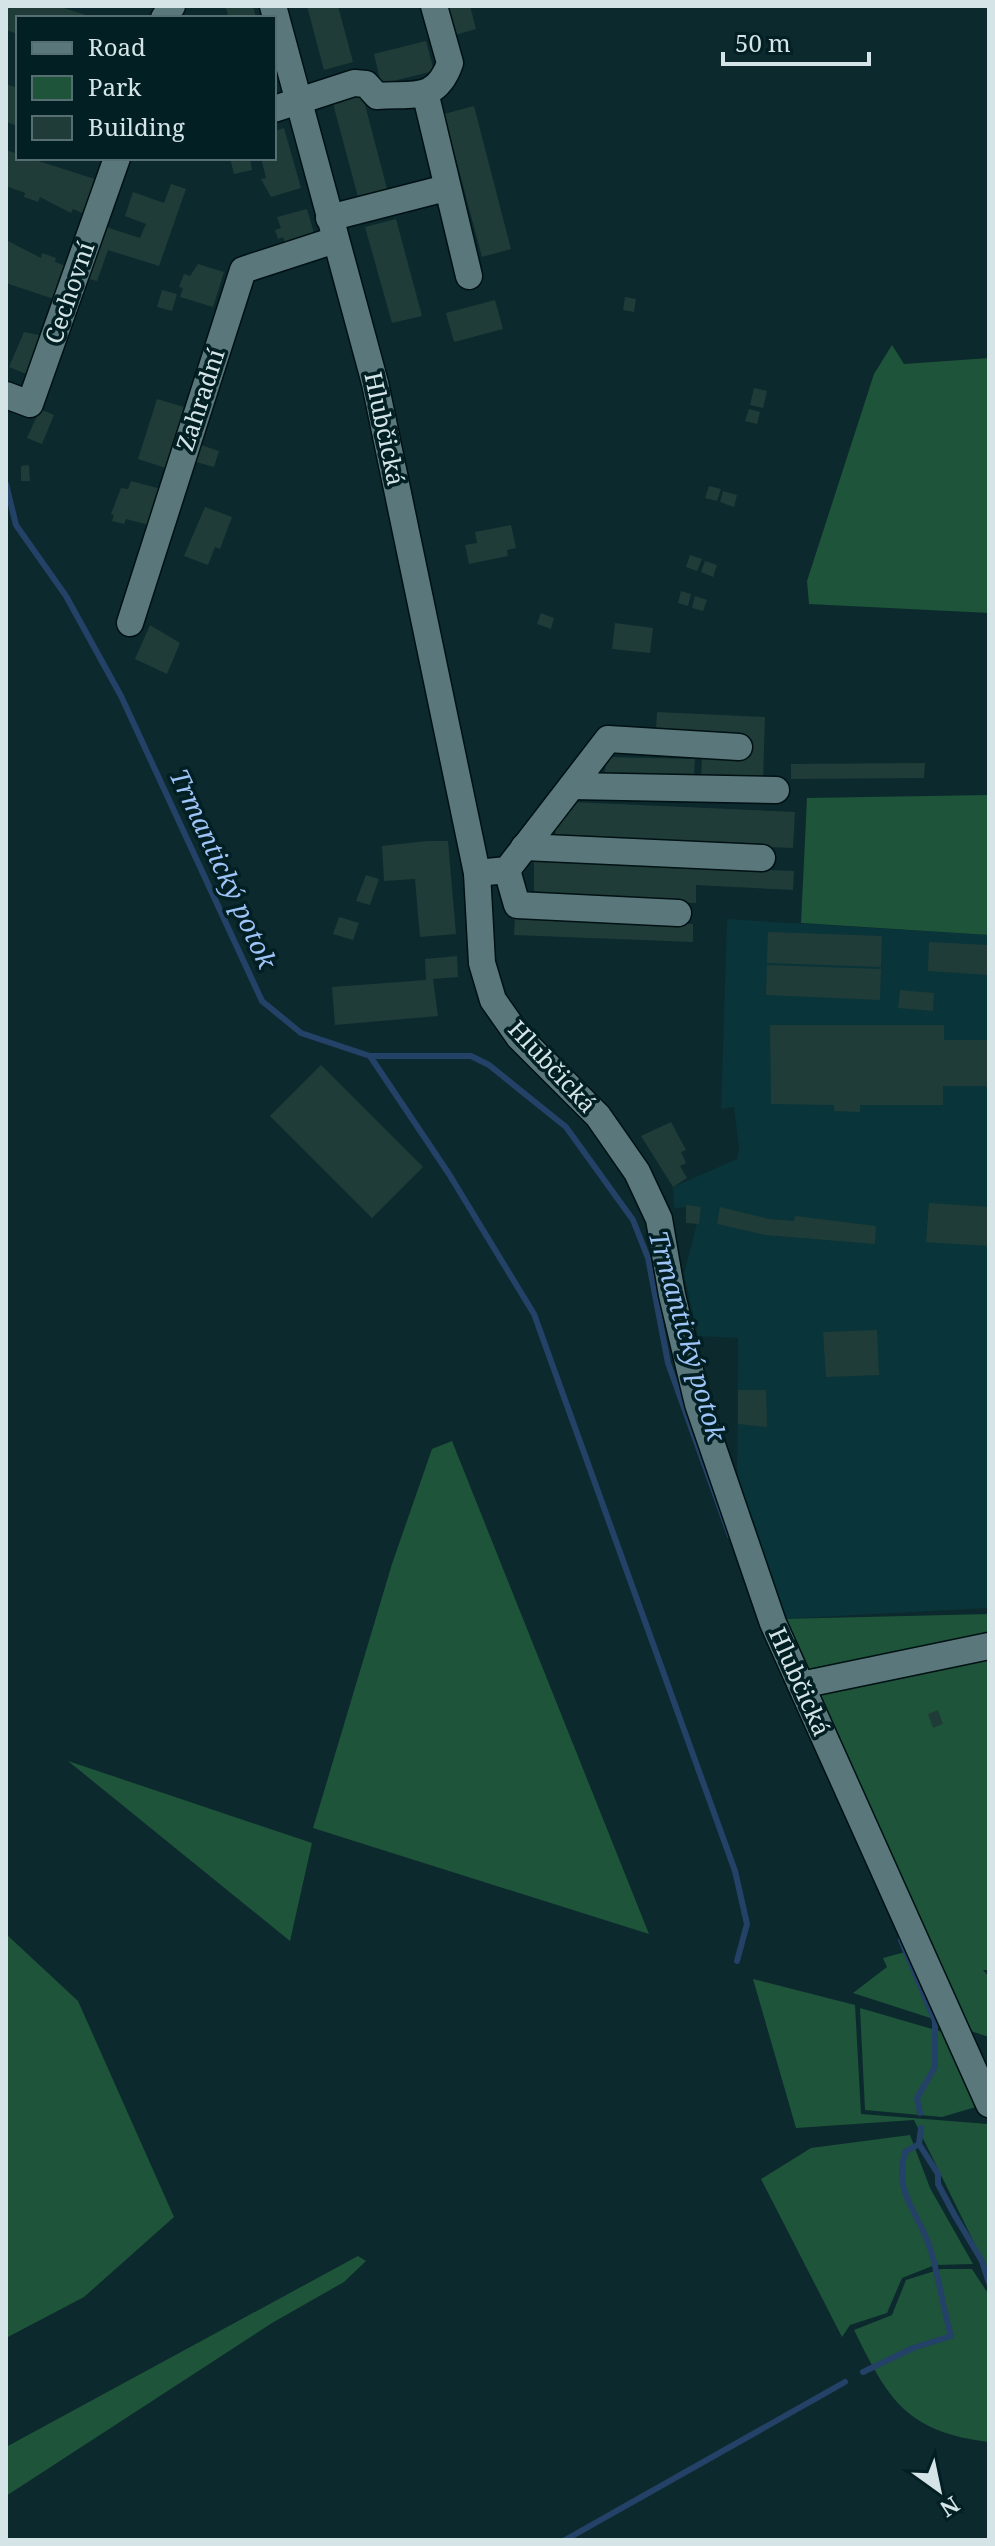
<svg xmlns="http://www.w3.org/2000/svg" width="995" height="2546" font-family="'Noto Serif',serif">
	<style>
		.built { fill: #093439 }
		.green { fill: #1e5439 }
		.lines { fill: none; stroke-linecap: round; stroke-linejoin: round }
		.stream { stroke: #244167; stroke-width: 6 }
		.building { fill: #203c38 }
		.minor-casing { stroke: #001114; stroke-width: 29 }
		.minor { stroke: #5a787c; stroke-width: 26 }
		.labels { text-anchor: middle; stroke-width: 7; stroke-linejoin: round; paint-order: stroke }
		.street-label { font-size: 24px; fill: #d5e5e7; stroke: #021f23 }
		.water-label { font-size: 26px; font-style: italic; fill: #9ec4f8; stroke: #021f23 }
	</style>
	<rect width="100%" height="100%" fill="#0c292d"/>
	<path class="built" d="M727,919L989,935V1608L781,1619L737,1487L738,1338L698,1336L684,1274L701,1207L674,1208L673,1187L737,1159L739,1148L734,1107L721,1109Z"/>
	<g class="green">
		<path d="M892,345L904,364L989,358V613L809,604L807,581L874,374Z"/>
		<path d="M989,795V935L801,923L807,798Z"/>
		<path d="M452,1441L649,1934L313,1828L392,1564L432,1449Z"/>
		<path d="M989,1614V1970H983L989,1977V2037L853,1993L887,1967L883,1958L931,1945L817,1687L781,1619Z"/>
		<path d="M68,1761L312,1843L290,1941Z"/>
		<path d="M6,1934L78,2001L174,2217L84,2297L6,2338Z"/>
		<path d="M753,1979L855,2005L861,2114L988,2124L989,2273L914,2120L796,2128Z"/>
		<path d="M860,2008L946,2033L979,2106L942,2117L865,2110Z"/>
		<path d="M910,2135L930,2188L973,2264L935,2265L902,2278L887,2313L850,2325L842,2337L761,2179L811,2148Z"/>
		<path d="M358,2256L366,2261L344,2282L272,2323L6,2496V2447Z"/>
		<path d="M941,2269H972L989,2295V2442C906,2432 888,2399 854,2330L892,2315L906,2280Z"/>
	</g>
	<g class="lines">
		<g class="stream">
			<path d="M6,484L16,525L66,596L121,696L262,1001L301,1033L370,1056H471L489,1065L566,1127L633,1220L648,1258L668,1363L730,1536"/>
			<path d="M370,1056L449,1174L534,1314L735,1871L747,1924L737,1961"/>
			<path d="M901,1940L935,2021V2067L917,2098L920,2113"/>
			<path d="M921,2128L919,2144L938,2174V2184L955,2216L982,2261L989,2283"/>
			<path d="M863,2372L913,2348L951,2336C943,2308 939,2278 931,2251C920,2213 893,2195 905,2152L919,2144"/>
			<path d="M565,2540L845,2382"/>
		</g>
	</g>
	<g class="building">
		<path d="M6,6H58L92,17L18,18V34L6,30Z"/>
		<path d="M225,6H253L256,18H229Z"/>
		<path d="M307,6H338L353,62L324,70Z"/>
		<path d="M439,6H470L476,29L448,37Z"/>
		<path d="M426,41L434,71L381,84L374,54Z"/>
		<path d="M6,84L18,88V126L6,122Z"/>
		<path d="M362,93L387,189L358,197L332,100Z"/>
		<path d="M474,106L511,249L482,257L444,114Z"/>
		<path d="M284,128L301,188L271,197L261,179L266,178L261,158H274V131Z"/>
		<path d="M6,150L18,154V158H29L98,180L84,214L73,209L71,213L40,197L38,202L24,197L25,193L6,186Z"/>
		<path d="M230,158H250L252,170L234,174Z"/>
		<path d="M171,184L186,189L159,266L108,250L97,281L89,279L106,227L140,238L146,224L125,216L133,192L164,203Z"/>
		<path d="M307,209L316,240L287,248L283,237L278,239L275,230L281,228L277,217Z"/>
		<path d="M396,219L422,316L392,323L365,227Z"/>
		<path d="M8,241L41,258L42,253L56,258L55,262L66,266L54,299L6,283Z"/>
		<path d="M198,264L224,272L213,307L180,297L183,288L179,287L184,274L190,276Z"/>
		<path d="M162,290L177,294L172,311L157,307Z"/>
		<path d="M625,297L636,299L634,312L623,310Z"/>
		<path d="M495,300L503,329L454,342L446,313Z"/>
		<path d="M24,332L44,336L31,376L9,367Z"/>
		<path d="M754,388L767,391L763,408L750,405Z"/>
		<path d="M157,399L184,407L166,468L138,459Z"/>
		<path d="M40,409L54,415L42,444L27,438Z"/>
		<path d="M749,409L760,412L757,424L745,421Z"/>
		<path d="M201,445L219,451L214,467L196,462Z"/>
		<path d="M29,465L30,481H21V466Z"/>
		<path d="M131,481L161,489L149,525L126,519L124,524L112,521L114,515L111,514L121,488L128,489Z"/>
		<path d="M709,486L721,489L717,501L705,498Z"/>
		<path d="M723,491L737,495L734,507L720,502Z"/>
		<path d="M205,507L232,517L220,549L215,547L208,565L184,556Z"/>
		<path d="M511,525L516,548L507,550L508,556L469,564L465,545L477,543L475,532Z"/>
		<path d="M690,555L702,559L697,571L686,567Z"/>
		<path d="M705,561L717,565L713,577L701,572Z"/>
		<path d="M681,591L691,594L688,606L678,603Z"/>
		<path d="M695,596L707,600L703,611L692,608Z"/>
		<path d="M541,613L554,618L551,629L537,624Z"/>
		<path d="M615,623L653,628L650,653L612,649Z"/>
		<path d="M150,625L180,643L167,674L135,659Z"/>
		<path d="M657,712L765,717L763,779L701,777L702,758L746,760L747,735L656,731Z"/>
		<path d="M606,757L695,759L694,776L605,773Z"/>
		<path d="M925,763L924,778L791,779V764Z"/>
		<path d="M571,802L795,812L793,848L555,838L556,819Z"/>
		<path d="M427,841H448L456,934L420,937L415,879L384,881L382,846Z"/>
		<path d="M534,860L794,871L793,890L696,885V903L534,896Z"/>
		<path d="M366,875L379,879L370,905L356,901Z"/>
		<path d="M339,917L359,923L353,940L333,934Z"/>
		<path d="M515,917L693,924V942L514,935Z"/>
		<path d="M768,932L882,936L881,967L767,963Z"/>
		<path d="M929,942L989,945V975L928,971Z"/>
		<path d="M457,956L458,977L433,979L438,1016L335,1025L332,987L426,980L425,959Z"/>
		<path d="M767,965L881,969L880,1000L766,995Z"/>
		<path d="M900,990L934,993L933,1011L898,1008Z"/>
		<path d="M770,1025H944V1040H989V1098L986,1086H943V1105H860V1112L834,1111V1105L771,1104Z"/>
		<path d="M321,1065L423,1167L372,1218L270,1116Z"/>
		<path d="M671,1122L686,1150L681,1152L686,1163L680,1166L687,1178L673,1187L641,1136Z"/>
		<path d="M929,1203L989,1207V1246L926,1242Z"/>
		<path d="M686,1205L701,1207L699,1224L686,1223Z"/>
		<path d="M720,1207L769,1219L794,1221L795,1216L876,1226L875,1244L765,1235L717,1224Z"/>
		<path d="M877,1330L879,1375L826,1377L823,1332Z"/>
		<path d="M738,1390H766L767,1427L738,1424Z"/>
		<path d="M938,1710L943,1724L933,1728L928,1714Z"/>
	</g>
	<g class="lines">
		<g class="minor-casing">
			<g id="minor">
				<path d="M273,6L375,383L477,873L482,963L493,1000L519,1037L598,1116L637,1172L659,1219L672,1295L698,1404L773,1623L989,2104"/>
				<path d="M164,18L172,6"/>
				<path d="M426,96L469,276"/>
				<path d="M274,109L354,83L366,84L377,96C412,93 436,103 450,63L434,6"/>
				<path d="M329,218L446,188"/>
				<path d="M6,395L30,404L117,158"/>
				<path d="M130,623L243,270L335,240"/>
				<path d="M572,786L776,790"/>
				<path d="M524,847L762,858"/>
				<path d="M507,870L517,905L678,913"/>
				<path d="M477,873L507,870L608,739L739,747"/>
				<path d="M801,1685L989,1646"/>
			</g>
		</g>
		<use href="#minor" class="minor"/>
	</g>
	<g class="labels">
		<g class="street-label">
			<text transform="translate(70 293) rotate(-71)" y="8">Cechovní</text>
			<text transform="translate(201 400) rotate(-72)" y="8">Zahradní</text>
			<text transform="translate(384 429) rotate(78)" y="8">Hlubčická</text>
			<text transform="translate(552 1067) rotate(47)" y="8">Hlubčická</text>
			<text transform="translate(799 1682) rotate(66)" y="8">Hlubčická</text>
		</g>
		<g class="water-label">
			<text transform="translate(223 869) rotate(65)" y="9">Trmantický potok</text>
			<text transform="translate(687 1336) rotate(74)" y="9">Trmantický potok</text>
		</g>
	</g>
	<rect width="995" height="2546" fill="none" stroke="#d5e5e7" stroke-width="16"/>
	<rect x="16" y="16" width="260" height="144" fill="#021f23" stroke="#566e71" stroke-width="2"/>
	<rect x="32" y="42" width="40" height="12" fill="#5a787c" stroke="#566e71" stroke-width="2"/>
	<text x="88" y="56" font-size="24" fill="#d5e5e7">Road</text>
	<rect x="32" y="76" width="40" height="24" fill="#1e5439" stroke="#566e71" stroke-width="2"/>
	<text x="88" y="96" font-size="24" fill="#d5e5e7">Park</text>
	<rect x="32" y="116" width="40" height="24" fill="#203c38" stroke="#566e71" stroke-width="2"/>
	<text x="88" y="136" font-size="24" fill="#d5e5e7">Building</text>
	<g transform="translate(939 2490) rotate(147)" stroke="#021f23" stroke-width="6" paint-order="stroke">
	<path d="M0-6L14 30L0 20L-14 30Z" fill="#d5e5e7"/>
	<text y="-12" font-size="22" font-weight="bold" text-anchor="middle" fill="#d5e5e7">N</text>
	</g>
	<path d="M723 52v12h146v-12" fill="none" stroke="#d5e5e7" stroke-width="4"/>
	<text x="735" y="52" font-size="24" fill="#d5e5e7" stroke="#021f23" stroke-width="6" paint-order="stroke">50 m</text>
</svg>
